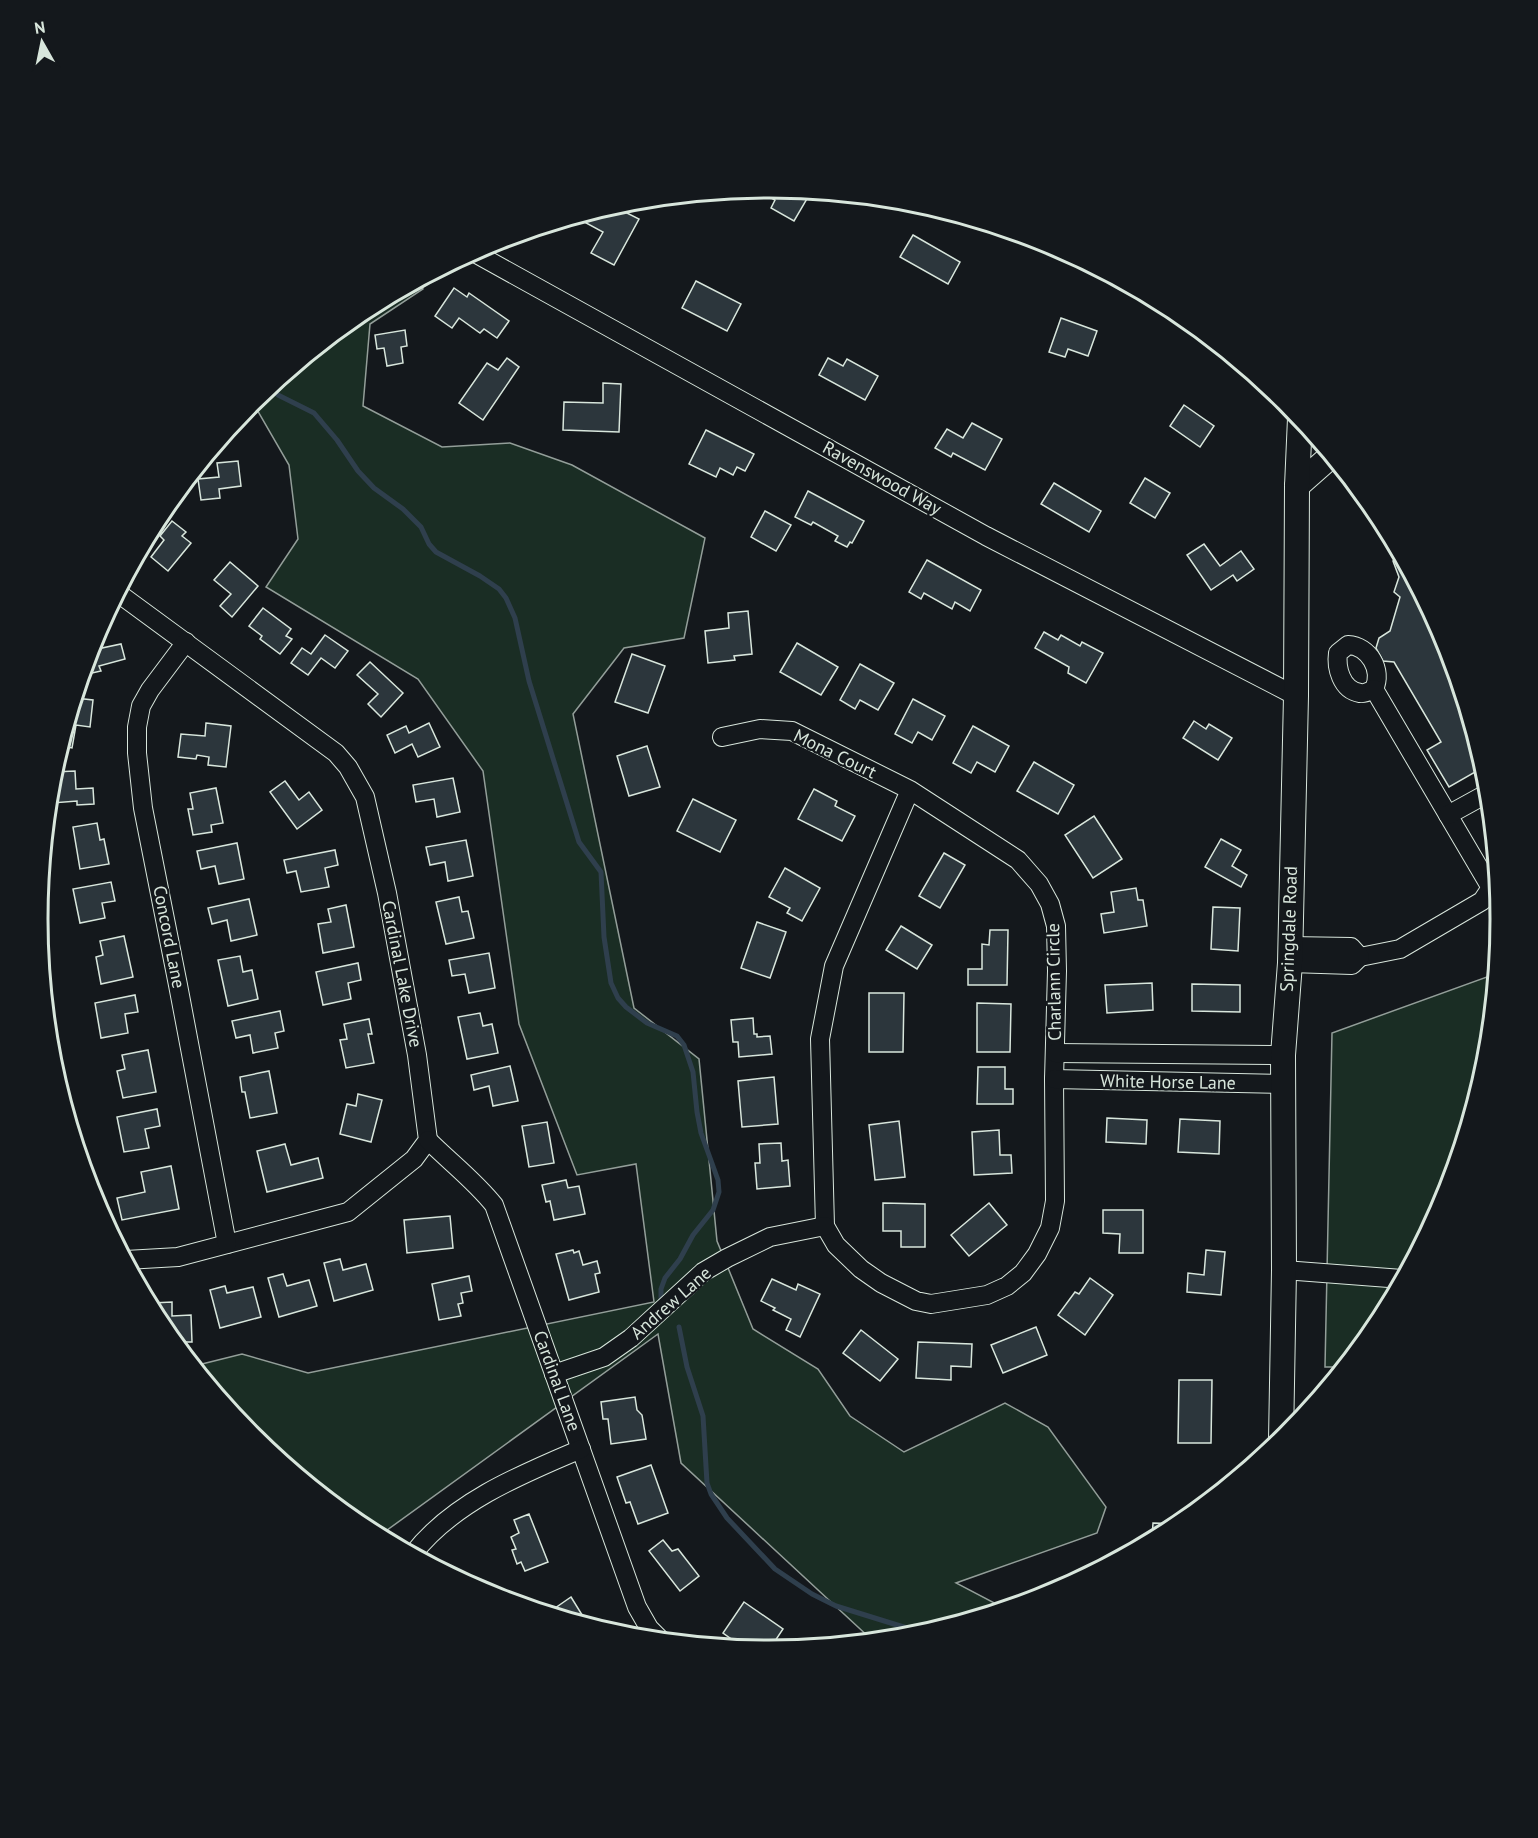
<svg xmlns="http://www.w3.org/2000/svg" width="1538" height="1838" font-family="'PT Sans',sans-serif">
	<style>
		.green { fill: #1a2d24; stroke: #939e99; stroke-width: 1.5 }
		.lines { fill: none; stroke-linecap: round; stroke-linejoin: round }
		.stream { stroke: #2f3f4d; stroke-width: 5 }
		.building { fill: #2c363c; stroke: #d8e6dc; stroke-width: 1.5 }
		.minor-casing { stroke: #d8e6dc; stroke-width: 20 }
		.major-casing { stroke: #d8e6dc; stroke-width: 26 }
		.minor { stroke: #14181c; stroke-width: 18 }
		.major { stroke: #14181c; stroke-width: 24 }
		.labels { text-anchor: middle; stroke-width: 4.5; stroke-linejoin: round; paint-order: stroke }
		.street-label { font-size: 18px; fill: #d8e6dc; stroke: #14181c }
		.rim { fill: none; stroke: #d8e6dc; stroke-width: 3 }
	</style>
	<rect width="100%" height="100%" fill="#14181c"/>
	<g class="green">
		<path d="M420,280L423,289L370,324L363,406L442,447L510,443L572,465L705,538L684,638L624,648L573,714L634,1008L699,1059L717,1241L753,1329L818,1369L850,1416L904,1452L1005,1403L1048,1427L1106,1507L1097,1533L956,1583L1004,1608L911,1637L872,1640L681,1463L658,1334L383,1533L397,1546L362,1527L252,1436L194,1366L242,1354L308,1373L654,1302L636,1164L577,1175L519,1024L483,771L418,679L266,587L298,539L289,465L252,401L363,311Z"/>
		<path d="M1495,974L1486,1062L1445,1199L1377,1326L1343,1367H1325L1332,1033Z"/>
	</g>
	<g class="lines">
		<g class="stream">
			<path d="M270,387L278,395L314,413L337,440L358,471L374,488L403,509L421,527L429,544L436,552L480,576L499,589L506,598L515,618L529,681L579,842L601,872L604,937L611,983L618,998L626,1007L647,1023L677,1036L684,1045L693,1072L697,1112L701,1133L718,1180L719,1192L713,1210L693,1235L680,1259L665,1278L661,1289V1298"/>
			<path d="M679,1327L687,1367L703,1416L707,1483L711,1494L727,1518L775,1569L812,1594L836,1606L923,1633"/>
		</g>
	</g>
	<g class="building">
		<path d="M769,188L811,192L794,221L771,208L775,200L755,189Z"/>
		<path d="M613,206L639,219L614,265L591,253L603,232L575,217Z"/>
		<path d="M913,235L960,262L948,284L900,257Z"/>
		<path d="M696,281L741,304L727,331L682,308Z"/>
		<path d="M454,288L467,297L469,293L509,321L497,338L484,329L480,333L459,318L452,328L435,316Z"/>
		<path d="M1061,318L1097,331L1088,356L1068,349L1065,357L1049,352Z"/>
		<path d="M405,330L407,346L401,347L403,363L387,366L384,348L377,349L375,335Z"/>
		<path d="M507,358L519,367L483,420L459,403L487,363L498,370Z"/>
		<path d="M828,358L843,366L847,359L878,376L865,400L819,375Z"/>
		<path d="M603,383L621,384L619,432L563,430L564,402L603,403Z"/>
		<path d="M1184,405L1214,426L1200,447L1170,426Z"/>
		<path d="M972,423L1002,439L985,470L953,453L951,457L935,448L947,429L963,438Z"/>
		<path d="M706,430L754,454L745,471L737,467L733,475L720,468L716,477L689,464Z"/>
		<path d="M238,461L241,486L219,489L220,498L201,500L198,479L219,477L217,463Z"/>
		<path d="M1145,478L1170,493L1155,518L1130,503Z"/>
		<path d="M1054,483L1101,511L1089,532L1041,504Z"/>
		<path d="M808,491L864,521L852,543L850,542L847,547L835,541L838,536L813,522L811,525L795,517Z"/>
		<path d="M765,511L791,525L776,551L751,537Z"/>
		<path d="M172,521L186,532L182,536L191,543L168,571L151,557L164,540L160,536Z"/>
		<path d="M1204,544L1220,566L1241,551L1254,569L1237,581L1233,575L1211,590L1187,555Z"/>
		<path d="M1400,555L1443,636L1441,637L1447,645L1456,677L1452,679L1462,697L1484,767L1449,787L1427,750L1441,742L1394,662L1383,661L1376,648L1379,638L1390,631L1400,597L1394,592L1399,577L1393,561Z"/>
		<path d="M927,560L981,590L970,611L955,602L952,609L924,593L921,599L909,592Z"/>
		<path d="M230,562L258,586L232,617L220,606L231,594L214,580Z"/>
		<path d="M263,608L291,629L286,636L292,639L280,654L260,639L262,636L249,626Z"/>
		<path d="M748,611L752,654L734,656L735,660L708,663L705,631L729,628L728,613Z"/>
		<path d="M1044,632L1058,640L1061,635L1080,646L1082,642L1103,653L1086,683L1068,673L1069,667L1035,648Z"/>
		<path d="M325,635L348,651L335,668L321,658L308,675L291,663L302,648L311,654Z"/>
		<path d="M94,637L97,649L121,644L125,659L99,666L101,671L83,675Z"/>
		<path d="M797,643L838,667L821,695L780,672Z"/>
		<path d="M632,654L665,666L648,713L615,702Z"/>
		<path d="M370,662L403,693L381,717L368,704L378,694L357,675Z"/>
		<path d="M860,664L894,683L878,710L860,700L855,709L840,700Z"/>
		<path d="M75,698L93,700L90,727L76,725L72,748L61,746Z"/>
		<path d="M913,699L945,716L932,740L918,732L912,743L895,734Z"/>
		<path d="M1194,721L1206,729L1209,724L1232,738L1218,760L1183,738Z"/>
		<path d="M206,723L231,726L226,767L208,765L209,757L197,755L196,759L178,757L181,734L205,736Z"/>
		<path d="M429,723L440,747L418,757L412,744L395,753L387,735L406,726L409,733Z"/>
		<path d="M973,726L1009,746L995,772L977,762L971,773L953,763Z"/>
		<path d="M647,746L660,787L629,796L617,756Z"/>
		<path d="M1034,762L1074,785L1058,814L1017,791Z"/>
		<path d="M75,771L76,789L93,788L94,804L77,805V801L52,803L51,784L53,772Z"/>
		<path d="M453,778L460,812L437,817L434,799L416,802L413,785Z"/>
		<path d="M285,781L299,800L309,792L322,810L297,829L270,792Z"/>
		<path d="M216,788L223,823L211,825L212,832L193,835L188,809H193L190,793Z"/>
		<path d="M814,789L837,801L835,806L855,816L842,841L798,819Z"/>
		<path d="M693,799L736,820L720,852L677,831Z"/>
		<path d="M1094,816L1122,859L1093,878L1065,835Z"/>
		<path d="M97,823L100,840L104,839L109,864L80,869L73,827Z"/>
		<path d="M1221,839L1241,850L1232,866L1247,875L1241,887L1205,867Z"/>
		<path d="M466,840L473,876L448,881L445,862L430,865L426,847Z"/>
		<path d="M237,843L244,879L219,884L215,866L201,869L197,851Z"/>
		<path d="M335,850L338,865L325,868L329,887L301,892L296,871L287,873L284,860Z"/>
		<path d="M944,853L965,865L940,908L919,896Z"/>
		<path d="M785,868L820,888L802,921L787,913L790,908L769,897Z"/>
		<path d="M111,882L115,901L102,903L105,918L80,923L73,889Z"/>
		<path d="M1136,888L1138,900H1143L1147,926L1104,933L1101,914L1114,912L1111,892Z"/>
		<path d="M459,897L462,912L468,911L474,938L446,944L436,902Z"/>
		<path d="M249,899L257,935L231,941L227,920L212,924L208,908Z"/>
		<path d="M346,905L354,947L323,953L318,924L331,922L328,909Z"/>
		<path d="M1213,907L1240,908L1238,951L1211,949Z"/>
		<path d="M757,922L786,932L770,978L741,968Z"/>
		<path d="M901,926L932,945L917,969L886,950Z"/>
		<path d="M990,930H1008L1007,985H968V969H982V944L989,945Z"/>
		<path d="M124,936L133,977L101,984L96,957L103,955L100,941Z"/>
		<path d="M489,953L495,988L469,993L465,974L452,976L449,960Z"/>
		<path d="M240,956L243,972L252,970L258,999L228,1006L218,960Z"/>
		<path d="M358,963L361,980L348,983L351,999L323,1005L316,972Z"/>
		<path d="M1152,983L1153,1010L1107,1013L1105,985Z"/>
		<path d="M1192,984L1240,985V1012L1192,1011Z"/>
		<path d="M869,993H904L903,1052H869Z"/>
		<path d="M135,995L138,1012L125,1014L128,1033L101,1038L95,1003Z"/>
		<path d="M977,1003L1011,1004L1010,1052H977Z"/>
		<path d="M280,1011L284,1031L275,1033L278,1048L253,1053L250,1035L236,1038L232,1021Z"/>
		<path d="M480,1013L483,1026L492,1024L498,1053L467,1059L458,1017Z"/>
		<path d="M753,1018L754,1034H757V1037L770,1036L772,1054L739,1057L738,1042H733L731,1020Z"/>
		<path d="M369,1019L372,1034H368L374,1063L346,1068L340,1040L347,1039L344,1024Z"/>
		<path d="M148,1050L156,1092L123,1098L117,1071L125,1069L122,1055Z"/>
		<path d="M510,1066L518,1101L493,1106L489,1086L474,1090L471,1075Z"/>
		<path d="M978,1067H1005V1089H1013V1104H977Z"/>
		<path d="M269,1071L277,1113L250,1118L245,1092H242L240,1077Z"/>
		<path d="M774,1077L778,1124L742,1127L738,1081Z"/>
		<path d="M358,1094L382,1100L371,1142L340,1134L347,1104L356,1106Z"/>
		<path d="M157,1109L160,1126L145,1129L149,1148L124,1152L117,1117Z"/>
		<path d="M1107,1118L1147,1120L1146,1144L1106,1142Z"/>
		<path d="M1180,1119L1220,1121L1219,1154L1178,1152Z"/>
		<path d="M899,1121L905,1177L875,1180L869,1125Z"/>
		<path d="M547,1122L554,1163L529,1167L522,1126Z"/>
		<path d="M999,1130L1000,1155H1011L1012,1173L974,1175L972,1132Z"/>
		<path d="M781,1143L782,1161L788,1160L790,1186L757,1189L755,1163H760L759,1144Z"/>
		<path d="M285,1144L291,1165L318,1158L323,1178L267,1192L257,1151Z"/>
		<path d="M171,1166L179,1209L122,1220L117,1198L145,1192L141,1172Z"/>
		<path d="M566,1180L568,1188L579,1186L585,1214L554,1220L550,1201L546,1202L542,1185Z"/>
		<path d="M883,1203L925,1204V1247H901V1231H883Z"/>
		<path d="M989,1203L1007,1225L969,1256L951,1235Z"/>
		<path d="M1103,1210H1143V1253H1119L1120,1234L1103,1233Z"/>
		<path d="M450,1216L453,1248L407,1253L404,1220Z"/>
		<path d="M573,1250L574,1253L579,1251L583,1265L597,1261L600,1273L595,1274L599,1292L569,1300L556,1254Z"/>
		<path d="M1206,1250L1225,1252L1221,1295L1187,1292L1188,1273L1204,1275Z"/>
		<path d="M340,1259L343,1270L366,1264L373,1290L334,1301L324,1263Z"/>
		<path d="M283,1274L287,1286L309,1280L317,1306L279,1317L268,1278Z"/>
		<path d="M469,1276L472,1291L461,1293L463,1303L458,1304L461,1316L439,1320L432,1284Z"/>
		<path d="M1090,1278L1113,1295L1085,1335L1058,1315L1075,1292L1079,1294Z"/>
		<path d="M772,1279L796,1290L798,1284L820,1294L800,1337L786,1330L791,1319L773,1310L775,1308L761,1301Z"/>
		<path d="M225,1286L227,1293L253,1287L261,1317L220,1328L210,1290Z"/>
		<path d="M172,1302V1316L191,1315L192,1342H175L161,1325L152,1309V1303Z"/>
		<path d="M1036,1327L1047,1355L1003,1373L991,1345Z"/>
		<path d="M861,1330L898,1359L880,1381L843,1353Z"/>
		<path d="M918,1342L972,1344L971,1367L951,1366V1380L916,1378Z"/>
		<path d="M1179,1380H1212L1211,1443H1178Z"/>
		<path d="M635,1397L637,1410L642,1415L646,1439L611,1444L608,1419H603L601,1402Z"/>
		<path d="M651,1465L668,1513L638,1524L630,1502L626,1503L617,1477Z"/>
		<path d="M529,1514L548,1562L525,1571L521,1562L517,1564L512,1550L516,1549L511,1537L519,1533L514,1520Z"/>
		<path d="M1153,1523L1179,1524L1152,1539Z"/>
		<path d="M663,1540L672,1551L678,1549L699,1576L680,1591L649,1551Z"/>
		<path d="M571,1597L584,1618L581,1620L584,1623L548,1613Z"/>
		<path d="M744,1602L783,1629L769,1650H762L749,1641L744,1648L723,1633Z"/>
	</g>
	<g class="lines">
		<g class="minor-casing">
			<g id="minor">
				<path d="M473,252L986,536L1296,696"/>
				<path d="M118,593L336,753L348,767L365,797L387,893L417,1055L428,1140L414,1159L348,1212L178,1257L126,1260"/>
				<path d="M186,642L150,690L141,706L137,727V753L143,808L178,985L227,1244"/>
				<path d="M1348,645C1369,646 1383,670 1374,689C1370,691 1364,694 1360,693C1341,690 1336,667 1338,653Z"/>
				<path d="M1374,689L1491,888"/>
				<path d="M722,737L760,729L792,731L910,790L1018,860L1039,884L1050,904L1056,926L1057,971L1054,1079L1055,1201L1050,1228L1037,1254L1023,1273L1007,1286L987,1295L931,1304L916,1301L881,1283L861,1269L836,1245L825,1226L820,1039L834,966L910,790"/>
				<path d="M1448,815L1488,793"/>
				<path d="M1360,957L1400,949L1482,901L1496,880"/>
				<path d="M1290,963L1352,965L1360,957L1351,947L1290,946"/>
				<path d="M1055,1053L1283,1055"/>
				<path d="M1054,1079L1283,1084"/>
				<path d="M428,1140C450,1162 475,1181 494,1205L637,1607L649,1628L661,1640"/>
				<path d="M1284,1270L1402,1279"/>
				<path d="M554,1374L604,1357L631,1338L703,1272L727,1258L770,1237L825,1226"/>
				<path d="M413,1554C453,1502 522,1474 581,1449"/>
			</g>
		</g>
		<g class="major-casing">
			<g id="major">
				<path d="M1297,486L1331,456"/>
				<path d="M1281,1440L1284,1270L1283,1055L1290,963L1296,696L1297,486L1300,418"/>
			</g>
		</g>
		<use href="#minor" class="minor"/>
		<use href="#major" class="major"/>
	</g>
	<g class="labels">
		<g class="street-label">
			<text transform="translate(882 478) rotate(29)" y="6">Ravenswood Way</text>
			<text transform="translate(835 754) rotate(26)" y="6">Mona Court</text>
			<text transform="translate(1289 929) rotate(-88)" y="6">Springdale Road</text>
			<text transform="translate(169 937) rotate(79)" y="6">Concord Lane</text>
			<text transform="translate(402 974) rotate(79)" y="6">Cardinal Lake Drive</text>
			<text transform="translate(1054 982) rotate(-91)" y="6">Charlann Circle</text>
			<text transform="translate(1168 1082) rotate(1)" y="6">White Horse Lane</text>
			<text transform="translate(671 1303) rotate(-41)" y="6">Andrew Lane</text>
			<text transform="translate(557 1381) rotate(70)" y="6">Cardinal Lane</text>
		</g>
	</g>
	<path d="M0 0H1538V1838H0ZM48 919a721 721 0 1 1 1442 0a721 721 0 1 1-1442 0Z" fill="#14181c" fill-rule="evenodd"/>
	<path class="rim" d="M48 919a721 721 0 1 1 1442 0a721 721 0 1 1-1442 0Z"/>
	<g transform="translate(42 42) rotate(351)" stroke="#14181c" stroke-width="4.5" paint-order="stroke">
	<path d="M0-4.5L10 22L0 15L-10 22Z" fill="#d8e6dc"/>
	<text y="-9" font-size="16" font-weight="bold" text-anchor="middle" fill="#d8e6dc">N</text>
	</g>
</svg>
